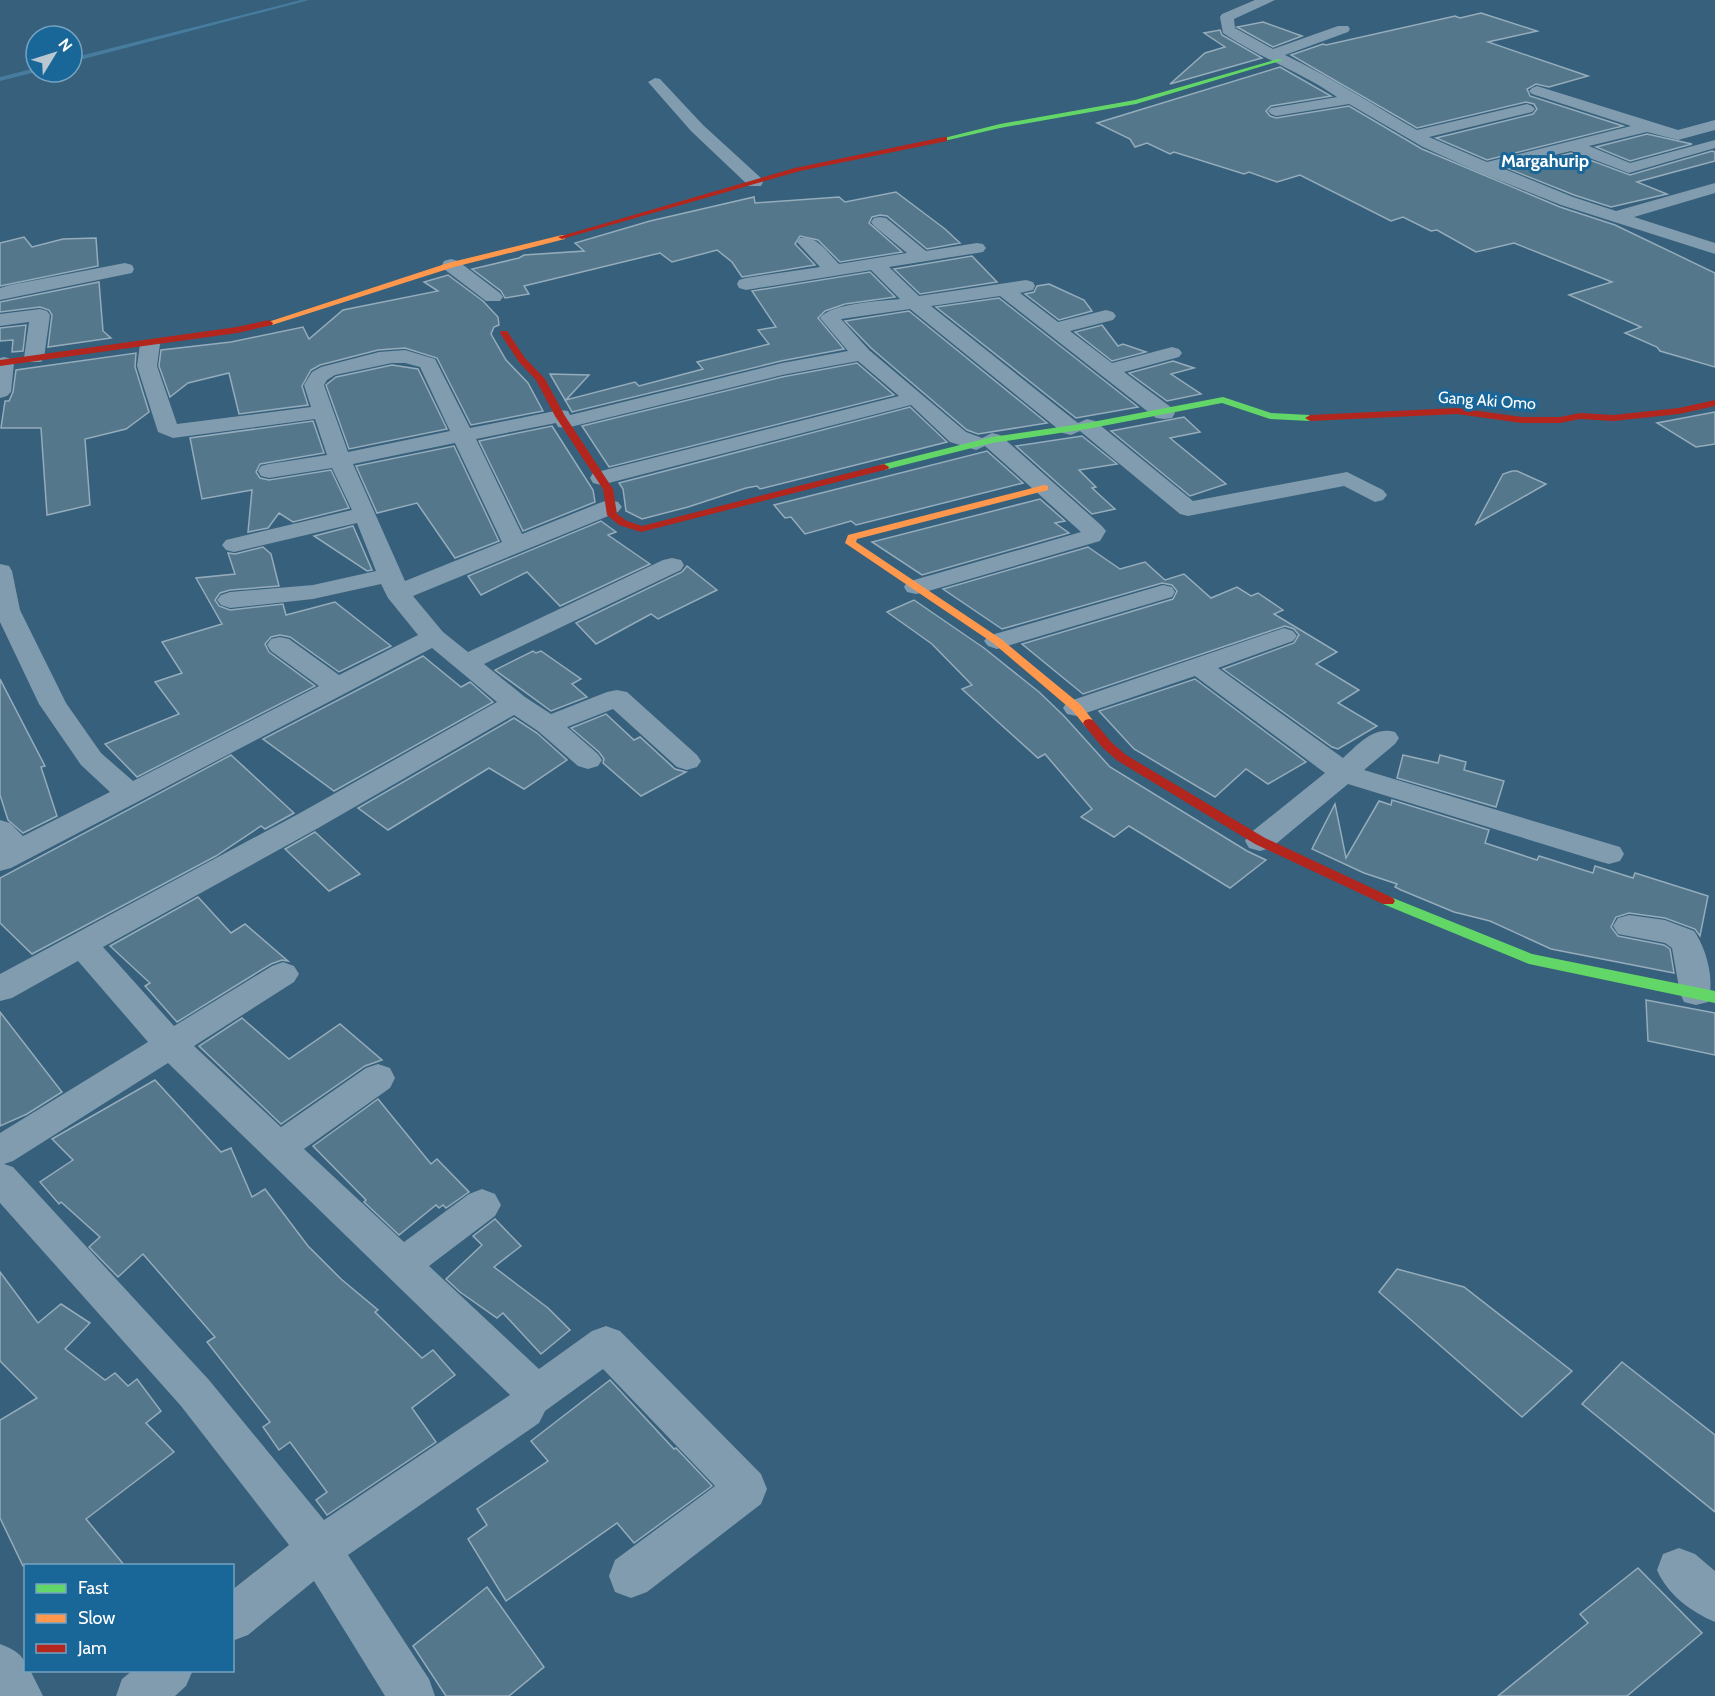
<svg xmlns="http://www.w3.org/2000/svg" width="1715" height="1696" font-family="Cabin,sans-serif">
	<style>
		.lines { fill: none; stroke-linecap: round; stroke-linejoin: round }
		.stream { fill: #487c9f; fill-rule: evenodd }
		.building { fill: #55778c; stroke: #95acbb; stroke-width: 1.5 }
		.street { fill: #819cae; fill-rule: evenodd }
		.fast { fill: #63d668; fill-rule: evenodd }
		.slow { fill: #ff974d; fill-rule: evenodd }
		.jam { fill: #b3261e; fill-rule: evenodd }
		.labels { text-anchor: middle; stroke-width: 6; stroke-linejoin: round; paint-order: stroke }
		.far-street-label { font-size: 16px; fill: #fff; stroke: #196699 }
		.far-quarter-label { font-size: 18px; font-weight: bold; fill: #fff; stroke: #196699 }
	</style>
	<rect width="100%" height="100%" fill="#36607c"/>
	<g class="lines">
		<g class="stream">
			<path d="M301,0H309L72,62V58Z"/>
			<path d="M36,68V72L0,81V77Z"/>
		</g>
	</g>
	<g class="building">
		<path d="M1481,13L1537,31L1488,42L1588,76L1549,87L1536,84L1527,89L1530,96L1623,126L1487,160L1436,138L1533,114L1537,109L1534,104L1526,102L1417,128L1291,55L1323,44L1326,45L1455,16L1460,18Z"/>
		<path d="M1263,22L1302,36L1273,47L1237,27Z"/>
		<path d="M1220,30L1222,35L1262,58L1170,84L1205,53L1225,47L1204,33Z"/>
		<path d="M1280,67L1331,96L1271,106L1266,111L1270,116L1276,118L1349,106L1422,149L1560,207L1615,225L1715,273V367L1660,351L1657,347L1625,333L1641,327L1569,295L1612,282L1514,243L1476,252L1437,230L1431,231L1403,217L1391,221L1300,175L1277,182L1249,172L1244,174L1174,152L1170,154L1147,143L1135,147L1130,139L1097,123Z"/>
		<path d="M1647,134L1692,144L1630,161L1596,147Z"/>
		<path d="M1712,151L1715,152V161L1637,182L1667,194L1611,207L1574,195L1509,169L1571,153L1630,175Z"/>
		<path d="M896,192L945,229L960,243L927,249L887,216L880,215L872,217L869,223L902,252L840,262L818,240L800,236L795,244L815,265L742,277L732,262L717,250L672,262L660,253L524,286L529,294L505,298L501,291L472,269L519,258L524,255L584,251L575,243L650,221L754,197L755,203L839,197L845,202Z"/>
		<path d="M24,237L32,247L63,239L96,238L98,266L0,286V243Z"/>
		<path d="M972,256L997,282L920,294L894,269Z"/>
		<path d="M870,272L895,297L845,304L825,311L818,318L844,349L781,361L572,412L550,374L589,375L566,400L635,382L639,386L703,369L697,362L769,344L758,330L776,327L752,291Z"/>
		<path d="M448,275L483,301L498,317L499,325L494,327L491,334L506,360L528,383L543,411L471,425L437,358L405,348L378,350L320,365L311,370L302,386L308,405L239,414L229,373L188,383L170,397L159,366L161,350L231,342L303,327L309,339L343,310L438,291L424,282Z"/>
		<path d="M99,282L103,331L111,338L48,347L52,315L49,310L40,307L0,312V302Z"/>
		<path d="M1049,284L1084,300L1092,311L1059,320L1025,294L1034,292L1037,286Z"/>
		<path d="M999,298L1138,407L1076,418L936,307Z"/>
		<path d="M909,311L1047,423L978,434L967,430L871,348L845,321Z"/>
		<path d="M26,325L23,351L12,352L13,340L0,341V328Z"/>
		<path d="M1102,325L1118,346L1123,344L1146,352L1112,361L1075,332Z"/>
		<path d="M136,353L135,367L149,412L126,429L85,439L90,505L47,515L41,428H1L5,401H9L13,392L16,370Z"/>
		<path d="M1173,361L1194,368L1171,374L1201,394L1167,401L1129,373Z"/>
		<path d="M857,363L894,395L609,467L582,426L782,377Z"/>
		<path d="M392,365L418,369L447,429L349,449L326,385L336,377Z"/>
		<path d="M910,407L947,442L760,489L757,486L746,488L688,507L642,519L626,511L623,489L619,483Z"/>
		<path d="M1715,412V444L1696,447L1657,423Z"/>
		<path d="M1184,417L1200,432L1170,438L1226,484L1190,496L1111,431Z"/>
		<path d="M313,421L324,453L260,464L256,472L260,478L269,480L331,470L349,508L293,522L279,513L268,528L248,532L252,490L202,499L190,438Z"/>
		<path d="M552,426L593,490L595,502L523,531L479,441Z"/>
		<path d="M1082,436L1117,464L1079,470L1096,487L1092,488L1115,509L1092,514L1016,446Z"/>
		<path d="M454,446L499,541L455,558L417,503L377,513L356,466Z"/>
		<path d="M987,451L1023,483L856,525L851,521L805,534L791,517L785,518L774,505Z"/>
		<path d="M1512,471H1517L1546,484L1476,524L1503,474Z"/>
		<path d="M1040,499L1065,521L1055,523L1069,533L922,575L872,542Z"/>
		<path d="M601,521L616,532L608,535L650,564L560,606L527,572L481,595L468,576Z"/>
		<path d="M353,526L372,570L367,571L314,536Z"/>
		<path d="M263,547L271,554L279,586L230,590L220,593L215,600L219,606L230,610L283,604L286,615L335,602L391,646L339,672L290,637L280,635L271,637L265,644L269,652L315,686L137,777L105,744L179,714L155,682L182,673L162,642L222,624L196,578L235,574L228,553L235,554Z"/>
		<path d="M1088,547L1120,569L1145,562L1165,580L1184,574L1211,598L1237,587L1251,596L1258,593L1283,610L1274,614L1337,652L1316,664L1359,690L1338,703L1377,726L1338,749L1332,747L1223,669L1294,643L1299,635L1294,629L1285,626L1083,694L1022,644L1173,599L1177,591L1172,585L1162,583L1002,629L943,589Z"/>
		<path d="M687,566L717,590L658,619L651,614L596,644L576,623L682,572Z"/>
		<path d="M914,600L984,648L1039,692L1064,716L1110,767L1247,851L1266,860L1230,888L1129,826L1114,837L1081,817L1092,809L1045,754L1038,758L998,722L962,689L972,685L932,644L887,612Z"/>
		<path d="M533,651L536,653L541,651L581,679L572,684L587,697L551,711L495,670Z"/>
		<path d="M423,656L461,687L470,682L493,702L334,791L263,739Z"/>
		<path d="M0,679L45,766L41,767L57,816L23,833L8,820L0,795Z"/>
		<path d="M1195,679L1306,762L1268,784L1246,769L1215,797L1134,749L1099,711Z"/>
		<path d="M606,714L634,740L640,737L675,769L686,772L641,796L603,763L604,759L599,752L571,728Z"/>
		<path d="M514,718L537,733L567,760L524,789L489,768L388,830L358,808Z"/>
		<path d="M231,755L294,813L265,829L261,826L216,856L32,954L0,923V878Z"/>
		<path d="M1403,755L1438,763L1440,755L1466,762L1464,770L1504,781L1496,807L1397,778Z"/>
		<path d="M1392,800L1489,830L1485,843L1537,860L1539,856L1593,873L1595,866L1633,878L1635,873L1708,896L1700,936L1695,929L1665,918L1629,913L1616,917L1611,927L1618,936L1664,945L1670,949L1674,973L1551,949L1490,921L1454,912L1401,890L1395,887L1397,884L1364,873L1312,849L1335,804L1346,858L1379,801L1391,805Z"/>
		<path d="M315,832L360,874L329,891L285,849Z"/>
		<path d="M198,897L231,933L245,924L288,961L282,960L271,964L177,1022L145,986L150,983L110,946Z"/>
		<path d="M1646,1000L1715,1013V1055L1648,1041Z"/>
		<path d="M0,1012L62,1092L27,1114L0,1126Z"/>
		<path d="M242,1018L289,1059L340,1024L382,1060L365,1066L281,1124L199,1046Z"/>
		<path d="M155,1080L221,1152L231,1148L252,1197L265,1189L308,1246L341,1279L378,1310L375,1312L422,1358L433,1350L455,1375L412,1408L436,1442L327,1515L316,1500L327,1492L290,1442L279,1450L263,1427L270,1422L207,1342L215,1337L143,1254L118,1277L89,1247L100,1237L61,1202L59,1204L40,1182L73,1160L52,1139Z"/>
		<path d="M378,1099L431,1164L437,1159L469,1192L446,1208L443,1205L439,1208L436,1205L399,1235L364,1202L366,1200L313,1146Z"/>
		<path d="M495,1219L521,1246L494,1267L548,1308L570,1330L541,1354L503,1313L497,1318L460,1292L446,1279L482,1245L473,1236Z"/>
		<path d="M1397,1269L1464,1287L1572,1371L1522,1417L1379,1292Z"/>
		<path d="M0,1272L38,1323L61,1304L90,1323L65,1349L105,1380L115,1373L128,1386L137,1379L161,1411L146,1423L174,1452L86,1519L125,1566H23L0,1518V1420L37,1398L0,1361Z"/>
		<path d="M1622,1362L1715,1435V1512L1582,1404Z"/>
		<path d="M610,1380L674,1449L676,1448L712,1486L634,1543L617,1523L506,1601L468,1539L487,1525L477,1509L548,1461L531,1441Z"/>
		<path d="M1638,1568L1702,1633L1627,1696H1498L1588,1623L1580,1614Z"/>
		<path d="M487,1587L544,1667L509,1696H446L413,1646Z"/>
	</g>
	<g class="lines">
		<g class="street">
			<path d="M1255,0H1275L1234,19L1235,28L1273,49L1338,26H1348L1350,29L1348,32L1285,55C1331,77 1373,105 1417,130L1527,104L1532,106L1535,109L1532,112L1429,137L1487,162L1631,126L1532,94L1529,91L1532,88L1537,86L1678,130L1715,120V130L1678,140L1647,132L1589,146L1630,163L1715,140V148L1629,173L1571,151L1502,168L1573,197L1616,211L1715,183V193L1634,217L1715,243V254L1561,205L1478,172L1423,147L1349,104L1276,116L1271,114L1268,111L1271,108L1337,97C1301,72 1260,58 1223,33L1220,17L1222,14Z"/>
			<path d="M655,78L660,79L703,125L761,178L763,182L761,186H749L691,131L648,82Z"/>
			<path d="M880,217L886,218L926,251L977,243L983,244L986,248L983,252L977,253L889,267L919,296L1026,280L1033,282L1035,286L1033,290L1020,293L1058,322L1106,310L1113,312L1116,316L1113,320L1070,331L1112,363L1172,347L1179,349L1182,353L1179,357L1124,372L1172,408L1175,413L1172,418L1164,419L1156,418L1000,296L931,306L1078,423L1087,419L1095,421L1193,501L1347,472L1383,490L1387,495L1383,500L1375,502L1344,486L1188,516L1180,514L1080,431L1071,435L1063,433L910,309L841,319L869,350L966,432L982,438L992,433L1000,435L1102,526L1106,531L1100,541L925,592L916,594L907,592L904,587L907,582L1081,532L985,446L976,450L950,442L911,405L601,485L593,483L590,478L593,473L899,396L858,361L782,375L566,428L558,427L556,423L476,439L522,534L602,502L610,500L618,502L622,507L618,512L413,596L443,632L468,652L663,560L672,558L681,560L684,565L681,570L484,664L525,697L551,714L607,692L617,690L627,692L697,755L701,761L697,767L687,770L677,767L613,709L567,727L598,754L602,760L598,766L588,769L578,766L538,731L514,715L320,827L103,947L174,1026L272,966L283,962L294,966L299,974L294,982L194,1046L281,1127L366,1068L378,1064L390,1068L395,1078L390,1088L304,1149L404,1242L469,1194L482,1189L495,1194L501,1205L495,1216L429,1266L539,1369L592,1331L606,1326L620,1331L761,1474L767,1489L761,1504L647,1592L631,1598L615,1592L609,1576L615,1560L715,1486L603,1369L545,1411L539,1423L348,1555L429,1679L435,1696H385L314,1581L248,1635L232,1641V1590L289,1545L181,1406L0,1203V1133L148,1042L78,961L12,998L0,1001V974L300,813L497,702L432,648L11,868L0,871V820L10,823L23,836L110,792L81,765L39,704L0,622V564L9,566L12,571L20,610L66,703L101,753L133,781L319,686L271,651L267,645L271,639L280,637L289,639L339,675L418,635L388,598L381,584L313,599L230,608L221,605L217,600L221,595L230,592L313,585L376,571L357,523L234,552L226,550L222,545L226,540L352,510L332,468L269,478L261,476L258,471L261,466L269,464L327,455L315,419L173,438L158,432L137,366L140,344L143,340H157L160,344L157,366L177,424L311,407L304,385L312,372L321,367L379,352L405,350L435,359L470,428L560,410L568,411L570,415L782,363L848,351L820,318C831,303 881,301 900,299L871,270L746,290L739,288L737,284L739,280L746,278L820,267L797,242L800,238C816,234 828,253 839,264L907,253L874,226L871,222L874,218ZM392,363H405L420,367L450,431L348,452L324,385L327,380L335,375ZM455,443L502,542L405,581L353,464ZM168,1063L510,1395L324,1520L209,1380L13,1167L4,1164L13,1161Z"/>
			<path d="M451,259L458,261L500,293L503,297L500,301H486L444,269L442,265L444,261Z"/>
			<path d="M125,263L132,265L134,269L132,273L0,300V288L10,285Z"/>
			<path d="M40,309L47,311L50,315L44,358L41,362H27L24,358L29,322L0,326V314Z"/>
			<path d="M4,357L11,359L14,363L11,392L7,396L0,398V358Z"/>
			<path d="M1163,585L1172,587L1175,592L1172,597L997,649L988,646L984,641L988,636Z"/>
			<path d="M1284,628L1293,631L1297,636L1293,641L1218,668L1343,758C1358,745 1373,726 1395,732L1399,738L1395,744L1364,770L1620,847L1624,854L1620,861L1609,864L1598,861L1348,784L1271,848L1260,851L1249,848L1245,841L1249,834L1325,773L1195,676L1077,716L1067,714L1063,708L1067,702Z"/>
			<path d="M1629,915L1665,920L1694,931C1707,949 1715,982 1708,1002L1696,1005L1684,1002L1680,993L1672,948L1665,943L1618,934L1613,926L1618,918Z"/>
			<path d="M1679,1548L1695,1554L1715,1571V1622C1691,1612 1667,1594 1657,1570L1663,1554Z"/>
			<path d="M0,1644C13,1649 26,1655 26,1670H30L43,1696H0Z"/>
			<path d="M133,1670H193L186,1686L175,1696H116L122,1679Z"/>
		</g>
		<g class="fast">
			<path d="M1278,59L1283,60L1136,104L1000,128L944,141L940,139L1000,124L1135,100Z"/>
			<path d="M1223,397L1271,413L1310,415L1315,418L1310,421L1270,419L1222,403L1087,429L992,443L884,470L879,467L880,465L992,437L1087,423Z"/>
			<path d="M1388,896L1532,954L1715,991V1003L1529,964L1383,904L1381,901L1383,898Z"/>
		</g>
		<g class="slow">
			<path d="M562,235H565V239L454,267L272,325L265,323L448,263Z"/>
			<path d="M1044,485L1048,486V490L857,539L856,542L1001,639L1081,705L1095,723L1089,727L1085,726L1073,711L993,643L845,543L848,535Z"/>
		</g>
		<g class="jam">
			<path d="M944,137H947V141L800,171L562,239L558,237L795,168Z"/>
			<path d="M269,320L273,323L272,325L237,333L0,366V360L237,327Z"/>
			<path d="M501,331H507L525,358L545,379L565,416L613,489L617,514L627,521L642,526L884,464L889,467L888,469L641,532L619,525L607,515L603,489L555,416L536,380L519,362L500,333Z"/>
			<path d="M1715,400V406L1679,414L1613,421L1580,419L1560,423H1522L1457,414L1310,421L1305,418L1310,415L1457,408L1522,417H1560L1580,413L1613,415L1679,408Z"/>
			<path d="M1089,719L1093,720L1111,742L1126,755L1265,838L1393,898L1395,901L1393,904H1383L1255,844L1118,761L1103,748L1085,726L1083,723L1085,720Z"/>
		</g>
	</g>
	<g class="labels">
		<g class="far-street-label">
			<text transform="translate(1487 400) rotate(4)" y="6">Gang Aki Omo</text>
		</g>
		<g class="far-quarter-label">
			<text x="1545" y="167">Margahurip</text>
		</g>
	</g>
	<rect x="24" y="1564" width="210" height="108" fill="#196699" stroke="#75a3c2" stroke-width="1.5"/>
	<rect x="36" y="1584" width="30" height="9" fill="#63d668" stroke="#75a3c2" stroke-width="1.5"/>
	<text x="78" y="1594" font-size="18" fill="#ffffff">Fast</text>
	<rect x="36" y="1614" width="30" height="9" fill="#ff974d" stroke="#75a3c2" stroke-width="1.5"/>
	<text x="78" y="1624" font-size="18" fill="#ffffff">Slow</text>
	<rect x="36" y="1644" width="30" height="9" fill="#b3261e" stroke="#75a3c2" stroke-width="1.5"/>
	<text x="78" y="1654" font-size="18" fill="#ffffff">Jam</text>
	<g transform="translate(54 54) rotate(52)"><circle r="28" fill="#196699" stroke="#75a3c2" stroke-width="1.5"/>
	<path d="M0-4.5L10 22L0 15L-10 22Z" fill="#b9c7d1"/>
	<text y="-9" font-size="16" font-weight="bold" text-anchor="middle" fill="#ffffff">N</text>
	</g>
</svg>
